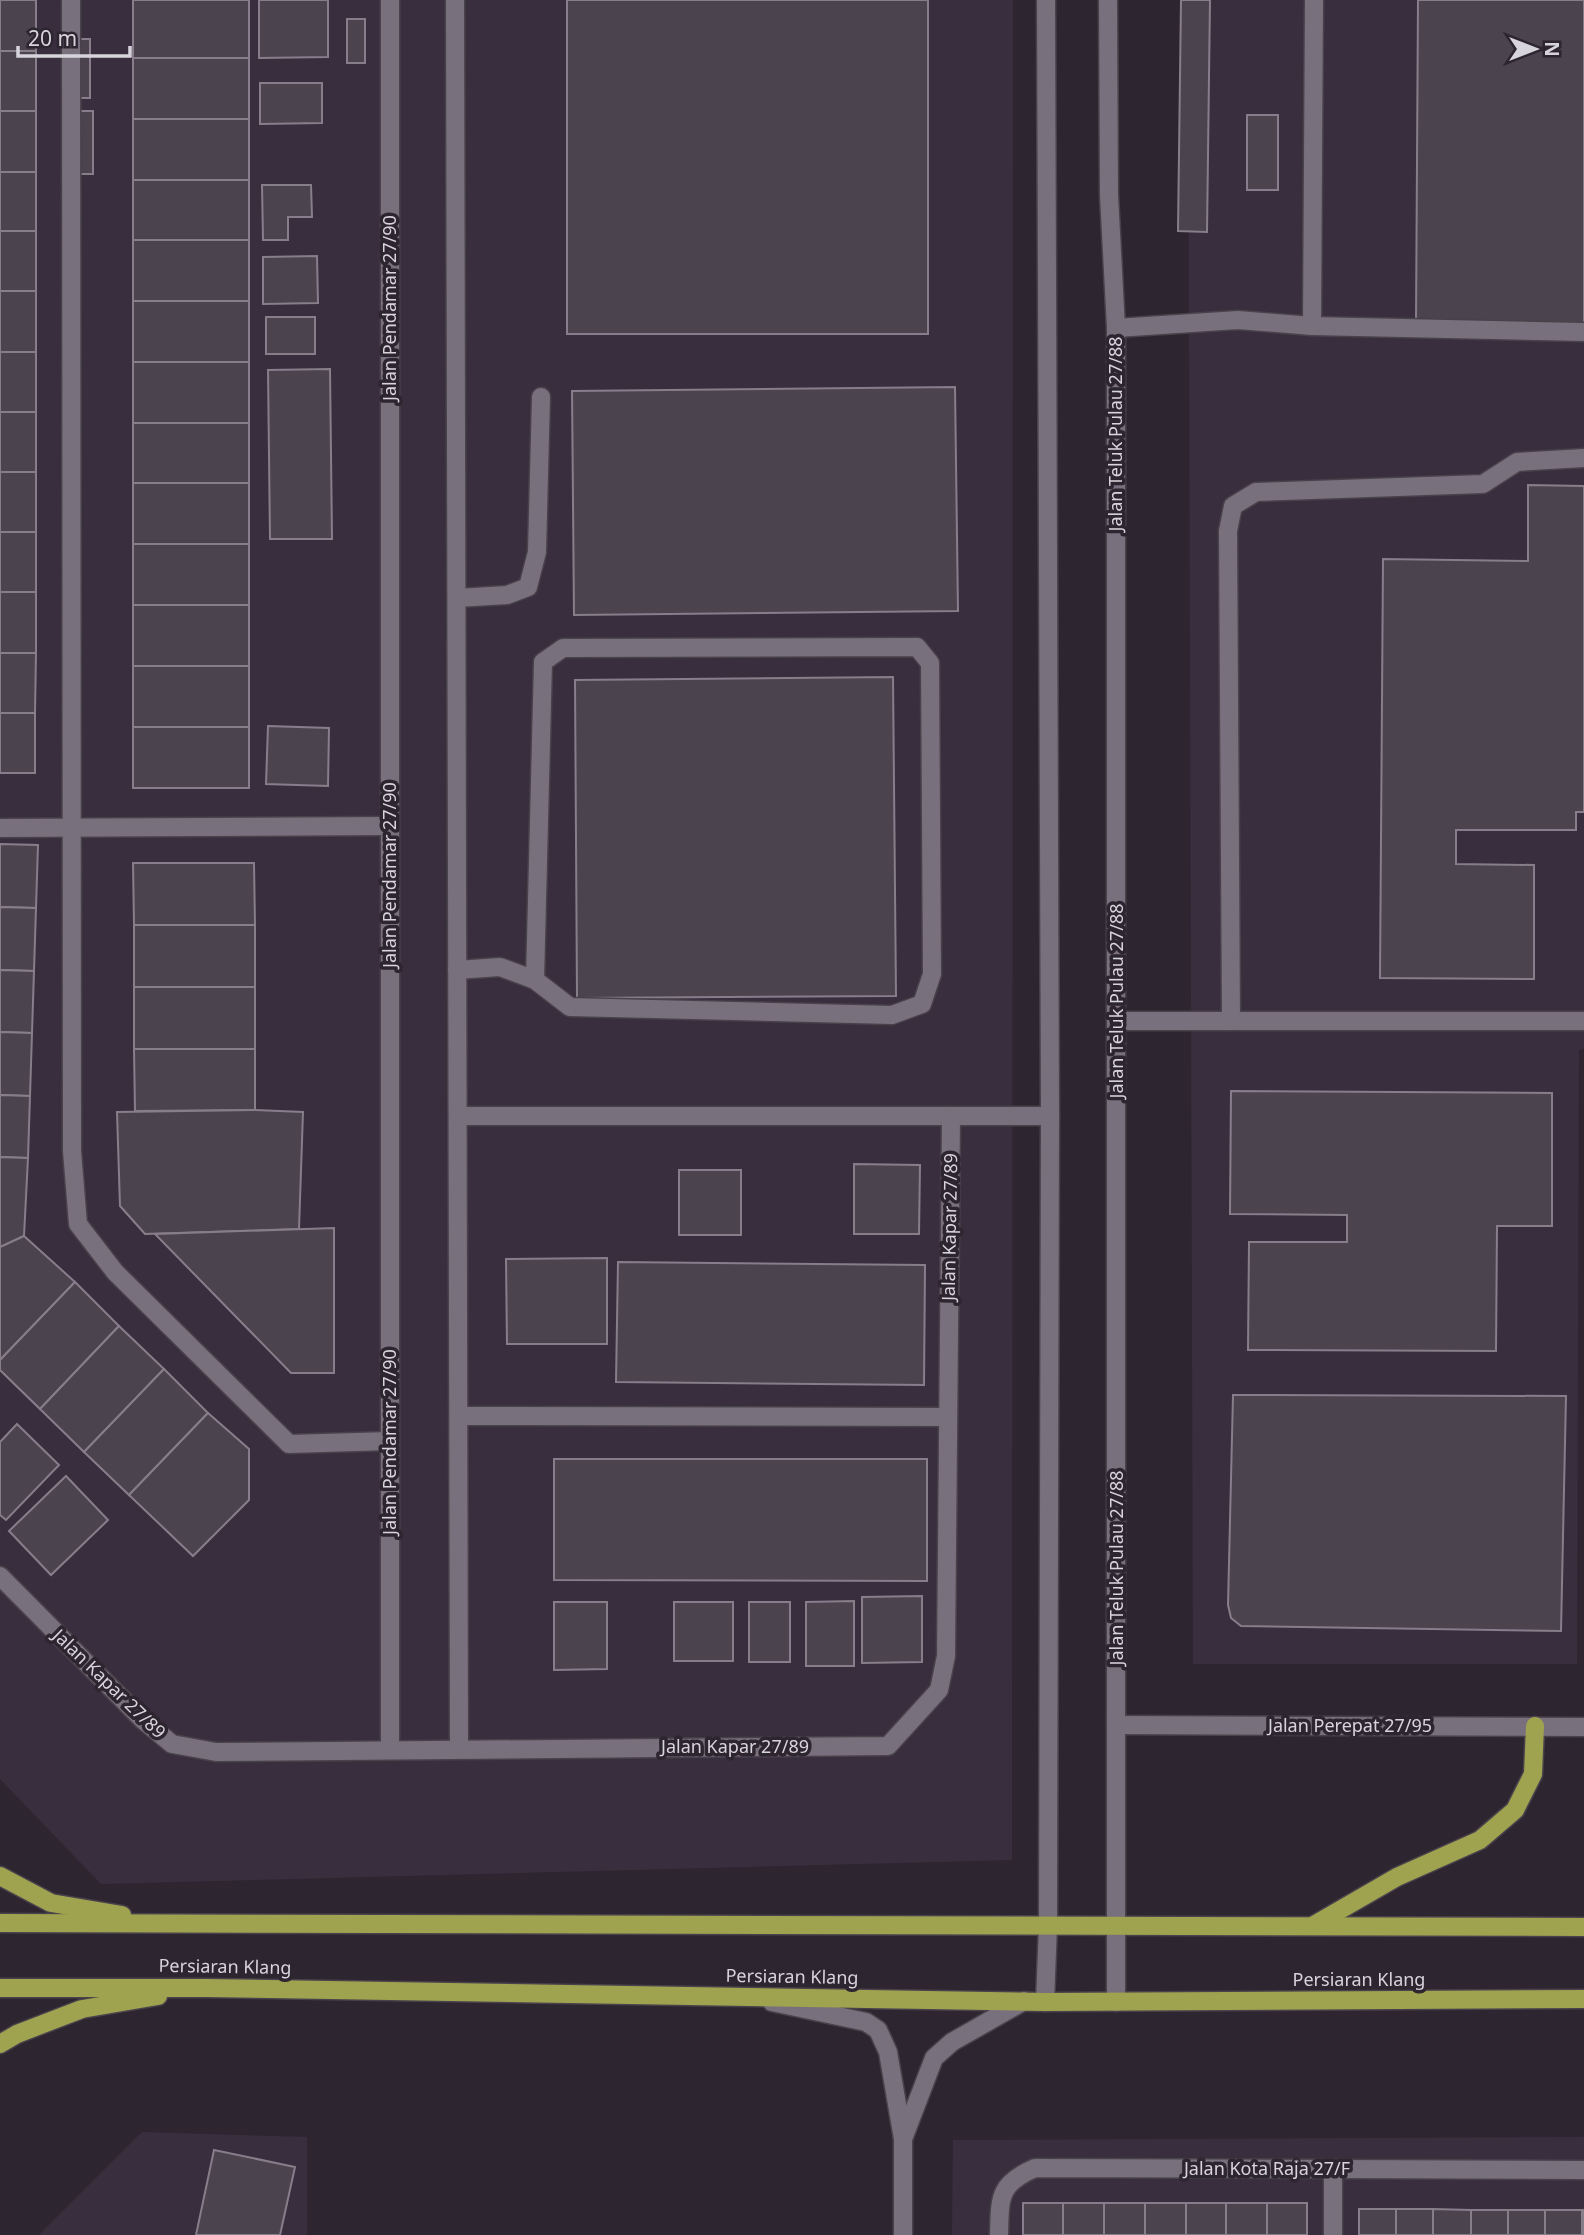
<svg xmlns="http://www.w3.org/2000/svg" width="1584" height="2235" font-family="'Noto Sans',sans-serif">
	<style>
		.built { fill: #392e3e }
		.building { fill: #4b444f; stroke: #877e8b; stroke-width: 2 }
		.lines { fill: none; stroke-linecap: round; stroke-linejoin: round }
		.minor-casing { stroke: #48424b; stroke-width: 21 }
		.major-casing { stroke: #48424b; stroke-width: 21 }
		.minor { stroke: #78707c; stroke-width: 18 }
		.major { stroke: #9fa24f; stroke-width: 18 }
		.labels { text-anchor: middle; stroke-width: 7; stroke-linejoin: round; paint-order: stroke }
		.street-label { font-size: 18px; fill: #d8d4db; stroke: #2d2631 }
	</style>
	<rect width="100%" height="100%" fill="#2d2631"/>
	<g class="built">
		<path d="M0,0H1013L1012,1860L101,1884L0,1779Z"/>
		<path d="M1188,0H1584V1049L1579,1050L1577,1664H1193Z"/>
		<path d="M142,2132L307,2137V2235H39Z"/>
		<path d="M1584,2137V2235H952L953,2140Z"/>
	</g>
	<g class="building">
		<rect x="0" y="0" width="36" height="51"/>
		<rect x="133" y="0" width="116" height="58"/>
		<path d="M259,0H328V57L259,58Z"/>
		<rect x="567" y="0" width="361" height="334"/>
		<path d="M1181,0H1210L1207,232L1178,231Z"/>
		<path d="M1418,0H1584V323L1416,322Z"/>
		<rect x="347" y="19" width="18" height="44"/>
		<path d="M72,39H90V98H73Z"/>
		<rect x="0" y="51" width="36" height="60"/>
		<rect x="133" y="58" width="116" height="61"/>
		<path d="M260,83H322V123L260,124Z"/>
		<rect x="0" y="111" width="36" height="61"/>
		<rect x="77" y="111" width="16" height="63"/>
		<rect x="1247" y="115" width="31" height="75"/>
		<rect x="133" y="119" width="116" height="61"/>
		<rect x="0" y="172" width="36" height="59"/>
		<rect x="133" y="180" width="116" height="60"/>
		<path d="M262,185H311L312,217H288V240H263Z"/>
		<rect x="0" y="231" width="36" height="60"/>
		<rect x="133" y="240" width="116" height="61"/>
		<path d="M317,256L318,303L263,304V257Z"/>
		<rect x="0" y="291" width="36" height="61"/>
		<rect x="133" y="301" width="116" height="61"/>
		<rect x="266" y="317" width="49" height="37"/>
		<rect x="0" y="352" width="36" height="60"/>
		<rect x="133" y="362" width="116" height="61"/>
		<path d="M330,369L332,539H270L268,370Z"/>
		<path d="M955,387L958,611L574,615L572,391Z"/>
		<rect x="0" y="412" width="36" height="60"/>
		<rect x="133" y="423" width="116" height="60"/>
		<rect x="0" y="472" width="36" height="60"/>
		<rect x="133" y="483" width="116" height="61"/>
		<path d="M1528,485L1584,486V812H1576V830H1456V864L1534,865V979L1380,978L1383,559L1528,561Z"/>
		<rect x="0" y="532" width="36" height="60"/>
		<rect x="133" y="544" width="116" height="61"/>
		<rect x="0" y="592" width="36" height="61"/>
		<rect x="133" y="605" width="116" height="61"/>
		<path d="M0,653H36L35,713H0Z"/>
		<rect x="133" y="666" width="116" height="61"/>
		<path d="M893,677L896,996L577,998L575,680Z"/>
		<rect x="0" y="713" width="35" height="60"/>
		<path d="M268,726L329,728L328,786L266,784Z"/>
		<rect x="133" y="727" width="116" height="61"/>
		<path d="M0,844L38,845L36,908L0,907Z"/>
		<path d="M133,863H254L255,925H134Z"/>
		<path d="M0,907L36,908L34,971L0,970Z"/>
		<rect x="134" y="925" width="121" height="62"/>
		<path d="M0,970L34,971L32,1033L0,1032Z"/>
		<rect x="134" y="987" width="121" height="62"/>
		<path d="M0,1032L32,1033L30,1096L0,1095Z"/>
		<path d="M134,1049H255V1110L135,1111Z"/>
		<path d="M1231,1091L1552,1093V1226H1497L1496,1351L1248,1350L1249,1242H1347V1215L1230,1214Z"/>
		<path d="M0,1095L30,1096L28,1158L0,1157Z"/>
		<path d="M255,1110L303,1112L299,1229L145,1234L120,1206L117,1112Z"/>
		<path d="M0,1157L28,1158L24,1236L0,1247Z"/>
		<path d="M854,1164L920,1165L919,1234H854Z"/>
		<rect x="679" y="1170" width="62" height="65"/>
		<path d="M334,1228V1373H291L155,1234Z"/>
		<path d="M24,1236L75,1282L0,1360V1247Z"/>
		<path d="M607,1258V1344H507L506,1259Z"/>
		<path d="M618,1262L925,1265L924,1385L616,1382Z"/>
		<path d="M75,1282L119,1326L40,1409L0,1370V1360Z"/>
		<path d="M119,1326L164,1369L84,1452L40,1409Z"/>
		<path d="M164,1369L208,1413L129,1495L84,1452Z"/>
		<path d="M1233,1395L1566,1396L1561,1631L1241,1626L1231,1618L1228,1605Z"/>
		<path d="M208,1413L249,1449V1500L193,1556L129,1495Z"/>
		<path d="M17,1424L59,1465L6,1520L0,1515V1442Z"/>
		<path d="M554,1459H927V1581L554,1580Z"/>
		<path d="M66,1476L108,1520L51,1575L9,1531Z"/>
		<path d="M922,1596V1662L862,1663V1597Z"/>
		<path d="M854,1601V1666H806V1602Z"/>
		<path d="M554,1602H607V1669L554,1670Z"/>
		<rect x="674" y="1602" width="59" height="59"/>
		<rect x="749" y="1602" width="41" height="60"/>
		<path d="M214,2150L295,2167L280,2235H196Z"/>
		<rect x="1023" y="2203" width="40" height="32"/>
		<rect x="1063" y="2203" width="41" height="32"/>
		<rect x="1104" y="2203" width="41" height="32"/>
		<rect x="1145" y="2203" width="41" height="32"/>
		<rect x="1186" y="2203" width="40" height="32"/>
		<rect x="1226" y="2203" width="41" height="32"/>
		<rect x="1267" y="2203" width="40" height="32"/>
		<rect x="1359" y="2209" width="37" height="26"/>
		<rect x="1396" y="2209" width="37" height="26"/>
		<path d="M1433,2209L1471,2210V2235H1433Z"/>
		<rect x="1471" y="2210" width="37" height="25"/>
		<rect x="1508" y="2210" width="37" height="25"/>
		<rect x="1545" y="2210" width="37" height="25"/>
		<rect x="1582" y="2210" width="2" height="25"/>
	</g>
	<g class="lines">
		<g class="minor-casing">
			<g id="minor">
				<path d="M71,0L72,1151L78,1224L115,1272L289,1444L390,1441"/>
				<path d="M390,0V1750"/>
				<path d="M455,0L459,1749"/>
				<path d="M1108,0L1109,195L1116,328V2002"/>
				<path d="M1312,326L1314,0"/>
				<path d="M1116,328L1238,320L1312,326L1584,332"/>
				<path d="M457,598L507,595L528,587L537,552L541,397"/>
				<path d="M0,828L390,826"/>
				<path d="M457,970L500,967L535,980L570,1007L892,1015L922,1004L932,974L930,663L917,647L563,648L543,662L535,980"/>
				<path d="M1117,1021H1584"/>
				<path d="M1231,1021L1228,531L1233,506L1256,492L1483,484L1517,462L1584,458"/>
				<path d="M458,1116H1050"/>
				<path d="M459,1416L948,1417"/>
				<path d="M0,1576L143,1720L172,1744L216,1752L888,1746L939,1690L946,1656L951,1116"/>
				<path d="M1116,1725L1584,1727"/>
				<path d="M772,2002L866,2022L878,2030L888,2052L903,2139V2235"/>
				<path d="M1045,2002L1048,1925L1050,1116L1046,0"/>
				<path d="M903,2139L934,2058L952,2042L1024,2001"/>
				<path d="M1333,2169V2235"/>
				<path d="M999,2235C1000,2198 998,2184 1035,2168L1584,2170"/>
			</g>
		</g>
		<g class="major-casing">
			<g id="major">
				<path d="M0,1876L51,1903L122,1915"/>
				<path d="M0,1923L1584,1927"/>
				<path d="M1314,1925L1397,1877L1480,1840L1515,1810L1533,1774L1535,1726"/>
				<path d="M0,1988H206L1045,2002L1584,1999"/>
				<path d="M0,2044L17,2034L82,2009L158,1996"/>
			</g>
		</g>
		<use href="#minor" class="minor"/>
		<use href="#major" class="major"/>
	</g>
	<g class="labels">
		<g class="street-label">
			<text transform="translate(390 308) rotate(-90)" y="6">Jalan Pendamar 27/90</text>
			<text transform="translate(1116 434) rotate(-90)" y="6">Jalan Teluk Pulau 27/88</text>
			<text transform="translate(390 875) rotate(-90)" y="6">Jalan Pendamar 27/90</text>
			<text transform="translate(1117 1001) rotate(-90)" y="6">Jalan Teluk Pulau 27/88</text>
			<text transform="translate(950 1227) rotate(-89)" y="6">Jalan Kapar 27/89</text>
			<text transform="translate(390 1442) rotate(-90)" y="6">Jalan Pendamar 27/90</text>
			<text transform="translate(1117 1568) rotate(-90)" y="6">Jalan Teluk Pulau 27/88</text>
			<text transform="translate(109 1684) rotate(44)" y="6">Jalan Kapar 27/89</text>
			<text x="1350" y="1732">Jalan Perepat 27/95</text>
			<text x="735" y="1753">Jalan Kapar 27/89</text>
			<text transform="translate(225 1967) rotate(1)" y="6">Persiaran Klang</text>
			<text transform="translate(792 1977) rotate(1)" y="6">Persiaran Klang</text>
			<text x="1359" y="1986">Persiaran Klang</text>
			<text x="1267" y="2175">Jalan Kota Raja 27/F</text>
		</g>
	</g>
	<g transform="translate(1535 49) rotate(90)" stroke="#2d2631" stroke-width="5" paint-order="stroke">
	<path d="M0-5L12 26L0 18L-12 26Z" fill="#d8d4db"/>
	<text y="-10" font-size="19" font-weight="bold" text-anchor="middle" fill="#d8d4db">N</text>
	</g>
	<path d="M18 46v10h112v-10" fill="none" stroke="#d8d4db" stroke-width="3.5"/>
	<text x="28" y="46" font-size="21" fill="#d8d4db" stroke="#2d2631" stroke-width="5" paint-order="stroke">20 m</text>
</svg>
